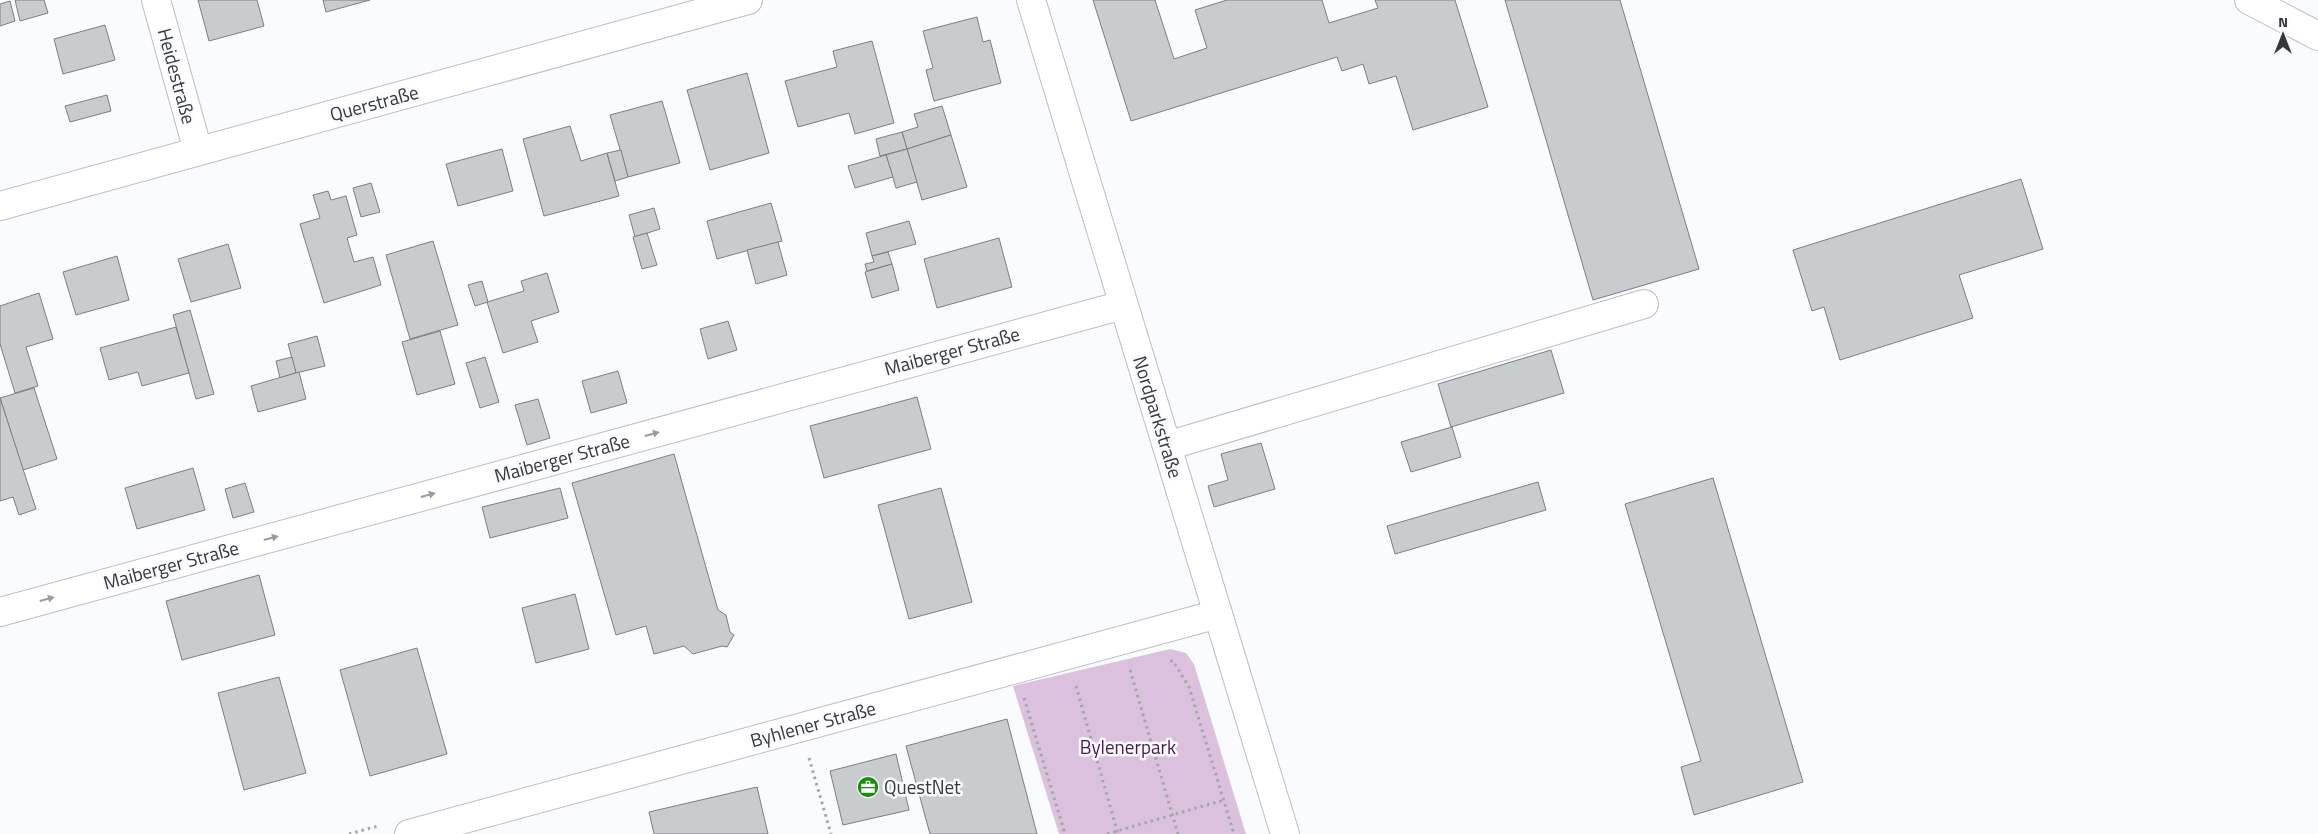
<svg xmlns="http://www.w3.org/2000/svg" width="2318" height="834" font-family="'Titillium Web',sans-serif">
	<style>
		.green { fill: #dbc1dd }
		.building { fill: #c8cccf; stroke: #7b7f82 }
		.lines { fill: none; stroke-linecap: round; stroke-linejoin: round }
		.minor-casing { stroke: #bcbec3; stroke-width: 30 }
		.path { stroke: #a4a6a8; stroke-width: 3; stroke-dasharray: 2.5 4; stroke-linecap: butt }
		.minor { stroke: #fff; stroke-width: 28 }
		.oneway { fill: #9b9c9c }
		.labels { text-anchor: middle; stroke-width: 5; stroke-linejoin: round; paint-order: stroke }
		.street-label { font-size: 19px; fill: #373839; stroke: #f9fbff }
		.park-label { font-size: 19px; fill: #48194d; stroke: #f9fbff }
		.poi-label { font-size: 19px; fill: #373839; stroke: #f9fbff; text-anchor: start }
	</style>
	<rect width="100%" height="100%" fill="#f9fbff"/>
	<path class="green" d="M1170,649L1186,653L1194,664L1246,834H1059L1013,686Z"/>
	<g class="building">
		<path d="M15,0H44L48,13L20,21Z"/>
		<path d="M198,0H257L264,26L209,41Z"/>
		<path d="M323,0H370L326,12Z"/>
		<path d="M1093,0H1155L1174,59L1207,48L1195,10L1227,0H1322L1329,23L1378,8L1375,0H1455L1488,107L1413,130L1396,76L1369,84L1363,64L1342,71L1337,57L1131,121Z"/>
		<path d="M1505,0H1620L1699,269L1593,300Z"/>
		<path d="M10,1L15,21L0,26V4Z"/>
		<path d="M977,17L983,42L990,40L1001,83L934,101L926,70L933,68L923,31Z"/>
		<path d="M105,25L115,60L63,74L54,39Z"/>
		<path d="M872,41L894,123L855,134L849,113L798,127L785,81L837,67L833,51Z"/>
		<path d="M747,73L769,153L710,170L687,90Z"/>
		<path d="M107,95L111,111L70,122L65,106Z"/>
		<path d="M662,101L680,163L628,177L610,115Z"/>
		<path d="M942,106L951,135L907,149L902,132L918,127L914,114Z"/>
		<path d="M570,126L581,161L607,153L619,196L544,216L523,139Z"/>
		<path d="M902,132L907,149L880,156L876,139Z"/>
		<path d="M951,135L967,187L922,200L907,149Z"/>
		<path d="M502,149L513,191L458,206L446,164Z"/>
		<path d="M907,149L917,182L896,188L886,155Z"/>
		<path d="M621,150L628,177L615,181L607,153Z"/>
		<path d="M886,155L893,177L855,188L848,166Z"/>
		<path d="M2021,179L2043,249L1959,275L1973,318L1840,360L1824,307L1812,311L1793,250Z"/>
		<path d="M371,183L380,212L361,217L353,188Z"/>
		<path d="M328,191L331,200L346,196L357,235L347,238L354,262L373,257L381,285L324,303L300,224L320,218L313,195Z"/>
		<path d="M771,203L782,241L717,259L707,221Z"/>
		<path d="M654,208L660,229L635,237L629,215Z"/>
		<path d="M909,221L916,244L872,256L866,233Z"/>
		<path d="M647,233L657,265L642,269L633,237Z"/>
		<path d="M999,238L1012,287L937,308L924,259Z"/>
		<path d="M433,241L458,325L410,339L386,255Z"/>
		<path d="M778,242L787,275L756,284L747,250Z"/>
		<path d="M228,244L241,288L191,302L178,259Z"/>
		<path d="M888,252L892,264L867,271L865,264L874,262L872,256Z"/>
		<path d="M117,256L129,300L76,315L63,272Z"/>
		<path d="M892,264L899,290L872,298L865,272Z"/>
		<path d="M547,273L559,312L531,321L538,342L503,353L487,302L524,291L521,281Z"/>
		<path d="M482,281L488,302L475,306L468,285Z"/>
		<path d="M39,293L53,339L26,347L38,386L15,393L0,344V306Z"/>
		<path d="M190,310L214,394L196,399L173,315Z"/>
		<path d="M728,321L737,350L708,359L700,329Z"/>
		<path d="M176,327L189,373L142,386L138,372L109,380L100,348Z"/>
		<path d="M440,331L455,384L417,395L402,342Z"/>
		<path d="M317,336L325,366L296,373L288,344Z"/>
		<path d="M1551,350L1564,393L1451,427L1438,384Z"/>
		<path d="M292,357L296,373L280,378L276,361Z"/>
		<path d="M485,357L499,402L480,408L466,363Z"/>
		<path d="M618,371L627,403L591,413L582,381Z"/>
		<path d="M299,372L306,399L258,412L251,386Z"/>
		<path d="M34,388L57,459L23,470L0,398Z"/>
		<path d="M917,397L931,449L824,478L810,426Z"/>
		<path d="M0,398L36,509L19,515L13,497L0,501Z"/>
		<path d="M538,399L550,438L527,445L515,405Z"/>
		<path d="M1452,427L1461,457L1411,472L1401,442Z"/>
		<path d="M1261,443L1275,489L1214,507L1208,486L1228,480L1221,454Z"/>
		<path d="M674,454L718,610L726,615L730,632L734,635L727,647L722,646L693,654L684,646L654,654L646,626L616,635L572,483Z"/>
		<path d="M193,468L205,510L137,529L125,488Z"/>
		<path d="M1713,478L1803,782L1694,815L1681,767L1701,761L1625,504Z"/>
		<path d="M1538,482L1546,510L1395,554L1387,526Z"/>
		<path d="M245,483L254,512L233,518L225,489Z"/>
		<path d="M560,488L568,518L490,538L482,507Z"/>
		<path d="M941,488L972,602L909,619L878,505Z"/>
		<path d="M259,575L275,635L182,660L166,601Z"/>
		<path d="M575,594L589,649L536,663L522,608Z"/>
		<path d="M417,648L447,754L370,776L340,670Z"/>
		<path d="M279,677L306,773L244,790L218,693Z"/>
		<path d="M1007,719L1037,834H930L906,746Z"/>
		<path d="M896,754L909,810L843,825L830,771Z"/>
		<path d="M757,787L768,834H654L649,812Z"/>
	</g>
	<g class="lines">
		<g class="minor-casing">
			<g id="minor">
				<path d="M156,0L198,151"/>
				<path d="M1031,0L1285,834"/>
				<path d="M2249,0L2318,36"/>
				<path d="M0,206L748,0"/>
				<path d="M1167,446L1644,304"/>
				<path d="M0,612L1123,305"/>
				<path d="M409,834L1218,614"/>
			</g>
		</g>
		<g class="path">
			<path d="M1170,661H1173L1189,687L1234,834"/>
			<path d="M1130,670L1178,834"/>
			<path d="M1076,686L1118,834"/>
			<path d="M1024,698L1065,834"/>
			<path d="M809,758L831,834"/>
			<path d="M349,834L378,826"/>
			<path d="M1107,834L1224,800"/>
		</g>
		<use href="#minor" class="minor"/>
	</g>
	<defs><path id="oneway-solid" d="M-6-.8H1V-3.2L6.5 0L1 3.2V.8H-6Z" transform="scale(1.25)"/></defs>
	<g class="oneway">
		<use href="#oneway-solid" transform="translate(652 434) rotate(-15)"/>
		<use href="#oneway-solid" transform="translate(428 495) rotate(-15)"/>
		<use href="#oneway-solid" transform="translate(271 538) rotate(-15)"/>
		<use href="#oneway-solid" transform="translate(47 599) rotate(-15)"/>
	</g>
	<defs>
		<g id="office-disc" transform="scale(1.125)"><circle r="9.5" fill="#1a8b0e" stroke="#f9fbff"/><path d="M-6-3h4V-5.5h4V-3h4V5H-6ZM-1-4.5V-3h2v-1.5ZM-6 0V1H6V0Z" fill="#fff"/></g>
	</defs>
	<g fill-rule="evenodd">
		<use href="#office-disc" x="868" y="787"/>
	</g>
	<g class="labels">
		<g class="street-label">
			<text transform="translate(177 76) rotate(75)" y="7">Heidestraße</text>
			<text transform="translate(374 103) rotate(-15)" y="7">Querstraße</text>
			<text transform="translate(952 351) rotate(-15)" y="7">Maiberger Straße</text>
			<text transform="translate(1158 417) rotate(73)" y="7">Nordparkstraße</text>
			<text transform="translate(562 458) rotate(-15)" y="7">Maiberger Straße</text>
			<text transform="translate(171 565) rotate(-15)" y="7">Maiberger Straße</text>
			<text transform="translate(813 724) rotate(-15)" y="7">Byhlener Straße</text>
		</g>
		<g class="park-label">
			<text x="1128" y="754">Bylenerpark</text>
		</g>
		<g class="poi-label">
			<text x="884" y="794">QuestNet</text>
		</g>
	</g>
	<g transform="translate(2283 35)" stroke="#f9fbff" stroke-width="4" paint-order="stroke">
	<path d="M0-4L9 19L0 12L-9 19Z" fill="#373839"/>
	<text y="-8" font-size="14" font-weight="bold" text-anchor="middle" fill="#373839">N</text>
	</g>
</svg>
